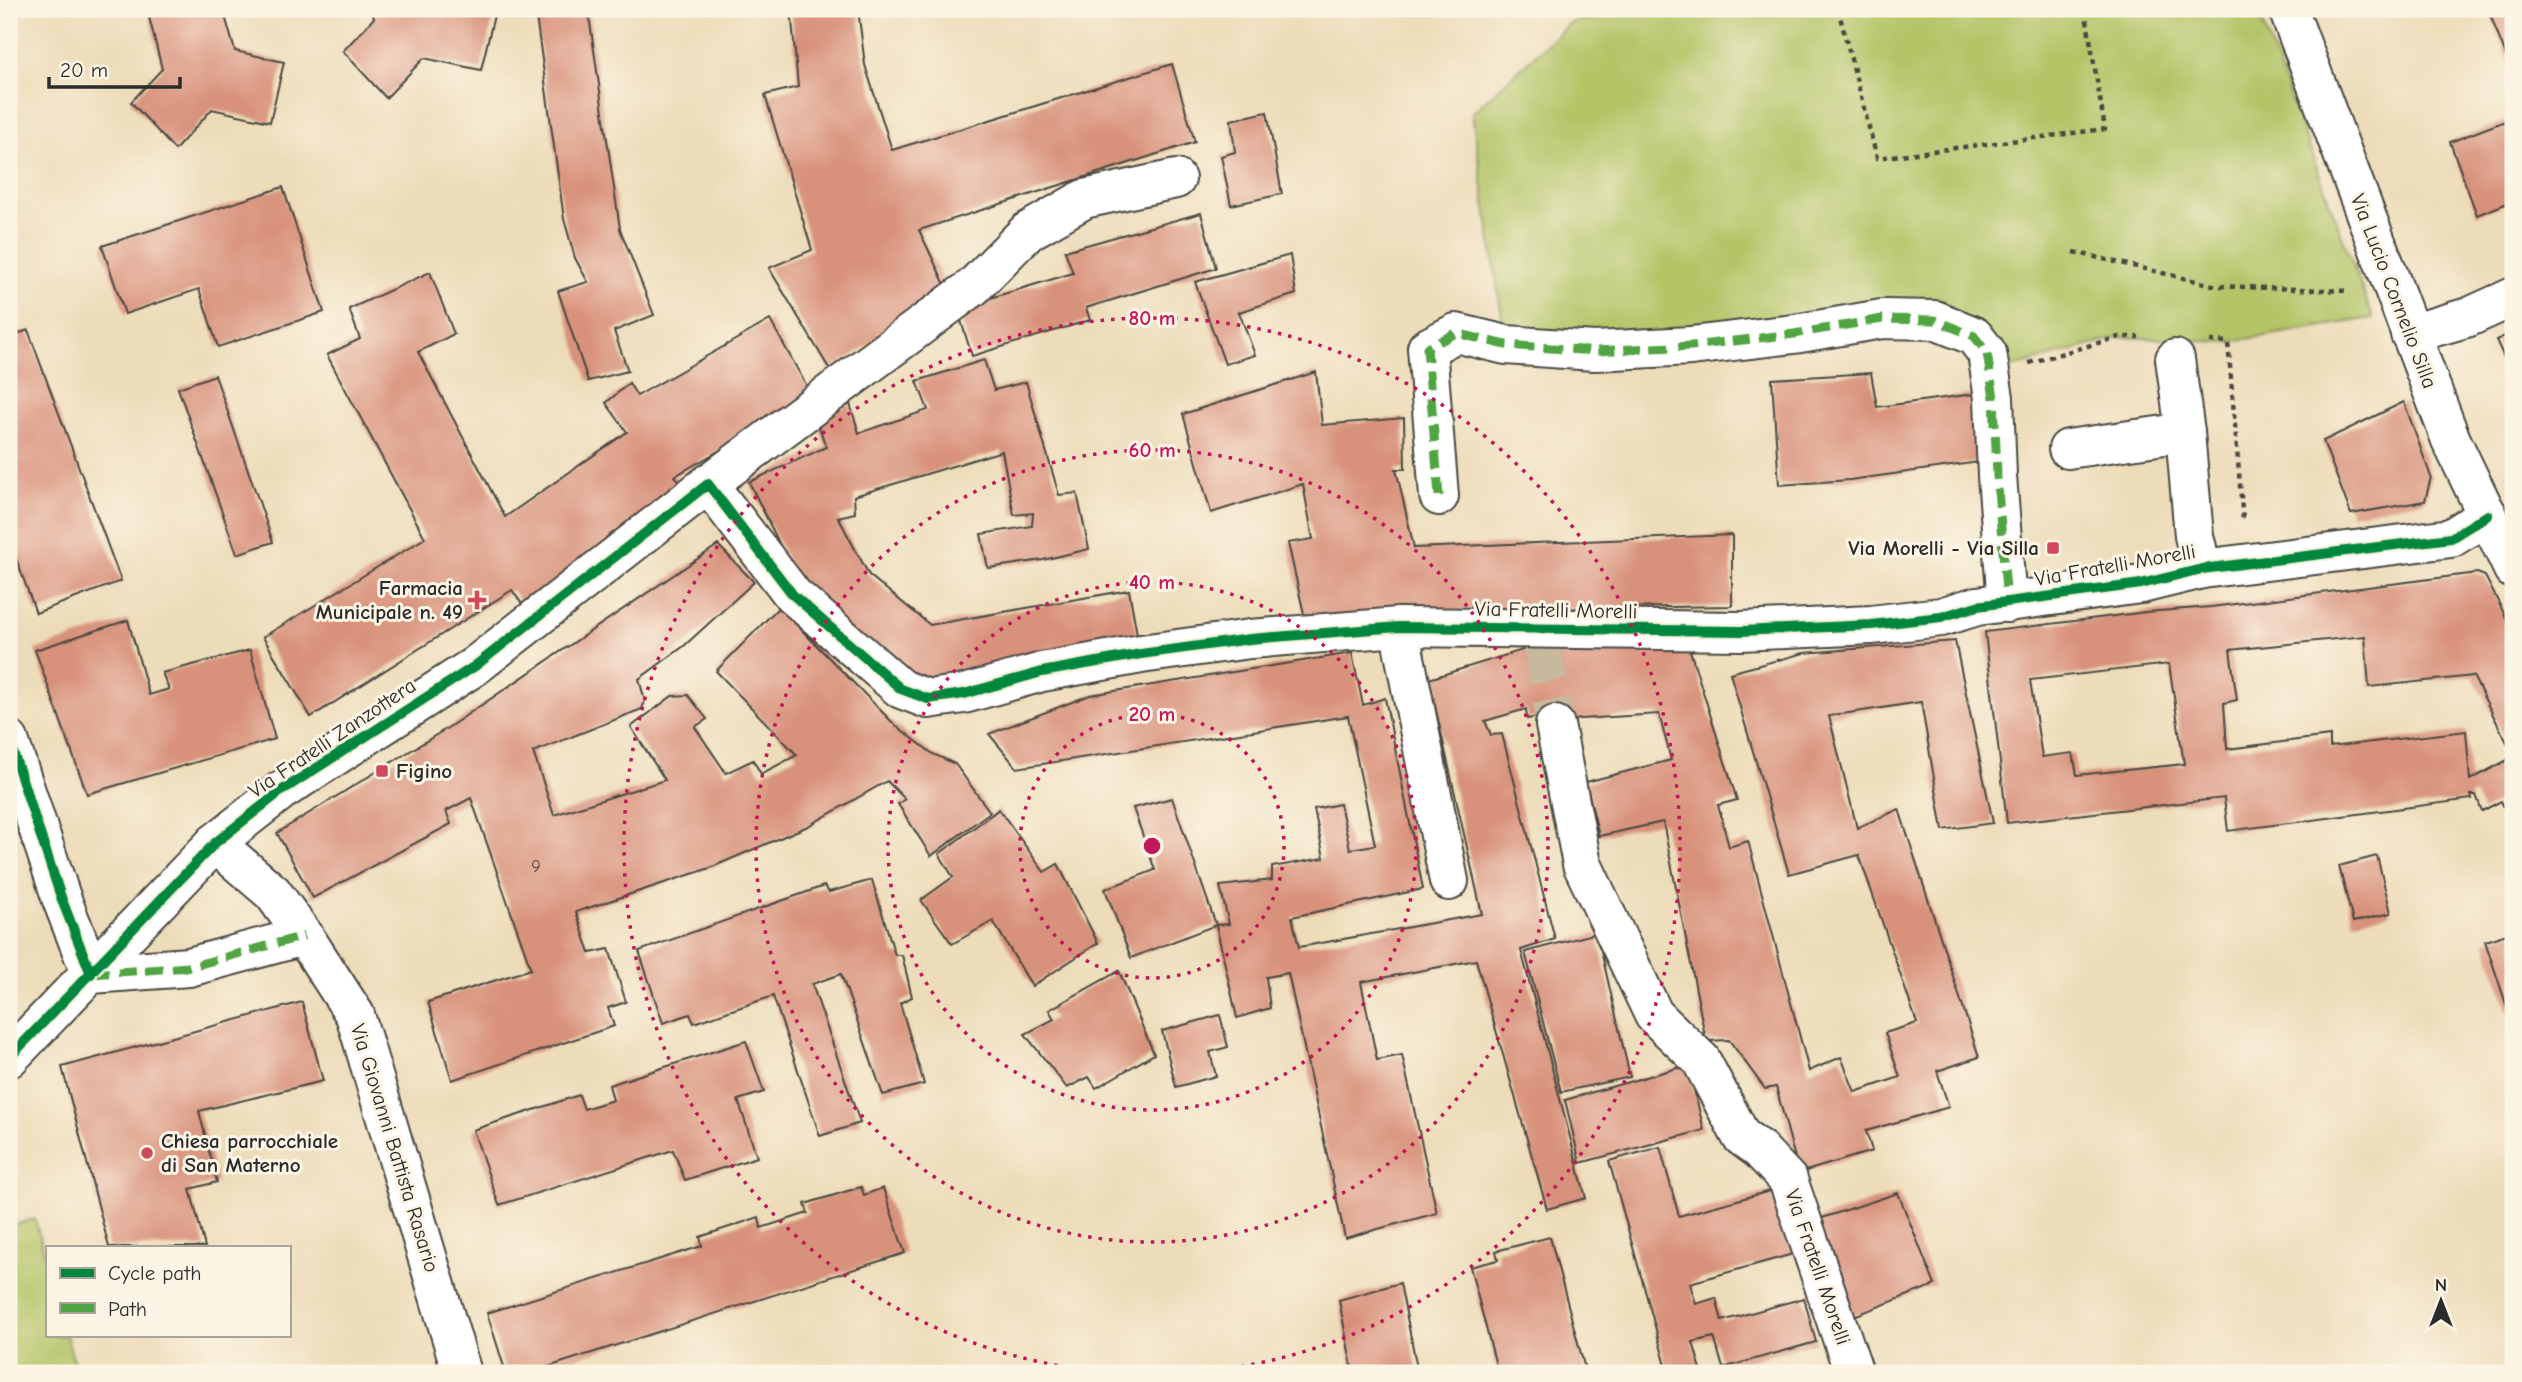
<svg xmlns="http://www.w3.org/2000/svg" width="2522" height="1382" font-family="'Comic Neue',sans-serif">
	<style>
		.green { fill: #b4c568; stroke: #70784a; stroke-width: 2 }
		.building { fill: #d8917a; fill-rule: evenodd }
		.lines { fill: none; stroke-linecap: round; stroke-linejoin: round }
		.minor-tunnel { stroke: #c6b99d; stroke-width: 38; stroke-dasharray: 38 19; stroke-linecap: butt }
		.minor-casing { stroke: #484640; stroke-width: 42 }
		.path { stroke: #484640; stroke-width: 4.5; stroke-dasharray: 5 5; stroke-linecap: butt }
		.minor { stroke: #fff; stroke-width: 38 }
		.quiet { stroke: #51a443; stroke-width: 9; stroke-dasharray: 18 9; stroke-linecap: butt }
		.cycleway-casing { stroke: #fcf5e5; stroke-width: 15 }
		.cycleway { stroke: #00873e; stroke-width: 10 }
		.ring { fill: none; stroke: #c2185b; stroke-width: 3.5; stroke-dasharray: 3.5 7 }
		.poi-dot { fill: #d1495b; stroke: #fcf5e5; stroke-width: 2.5 }
		.labels { text-anchor: middle; stroke-width: 6; stroke-linejoin: round; paint-order: stroke }
		.number-label { font-size: 18px; fill: #56443f }
		.street-label { font-size: 21px; fill: #2b2b2b; stroke: #fcf5e5 }
		.poi-label { font-size: 21px; font-weight: bold; fill: #2b2b2b; stroke: #fcf5e5; text-anchor: end }
		.centre { fill: #c2185b; stroke: #fcf5e5; stroke-width: 3.5 }
		.ring-label { font-size: 21px; text-anchor: middle; font-weight: bold; fill: #c2185b; stroke: #fcf5e5; stroke-width: 6; stroke-linejoin: round; paint-order: stroke }
	</style>
	<rect width="100%" height="100%" fill="#fcf5e5"/>
	<filter id="ink" filterUnits="userSpaceOnUse"><feTurbulence type="fractalNoise" baseFrequency=".0143" numOctaves="2"/><feDisplacementMap in="SourceGraphic" scale="14" xChannelSelector="R" yChannelSelector="G"/><feConvolveMatrix kernelMatrix="1 2 1 2 8 2 1 2 1" color-interpolation-filters="sRGB"/></filter>
	<filter id="wash" filterUnits="userSpaceOnUse"><feTurbulence type="fractalNoise" baseFrequency=".00686" numOctaves="4" result="noise"/><feDisplacementMap in="SourceGraphic" scale="28" xChannelSelector="R" yChannelSelector="G"/><feGaussianBlur stdDeviation="1.57" result="paint"/><feColorMatrix in="noise" values="0 0 0 0 0 0 0 0 0 0 0 0 0 0 0 0 0 1.4 0 .05"/><feComposite in="paint" operator="in"/></filter>
	<g filter="url(#wash)">
		<rect width="100%" height="100%" fill="#eddcb9"/>
		<g class="green">
			<path d="M1633,9H2257L2373,318L2228,342L2119,337L2008,369L1974,336L1506,345L1472,113L1570,23Z"/>
			<path d="M35,1219L47,1264V1335H66L77,1373H9V1226Z"/>
		</g>
		<g id="blocks">
			<g class="building">
				<path d="M147,9H223L235,51L284,62L270,122L212,109L175,150L131,102L162,69Z"/>
				<path d="M371,9H485L495,11L481,70L424,58L386,98L343,51L374,18Z"/>
				<path d="M535,9H588L620,229L654,315L614,331L628,371L588,381L558,291L588,282L575,258L564,219Z"/>
				<path d="M791,9H858L865,65L892,150L1172,64L1195,142L919,230L949,293L830,370L769,268L812,250L765,95L798,87Z"/>
				<path d="M2488,9H2513V74Z"/>
				<path d="M1267,112L1282,194L1231,205L1221,156L1235,152L1231,120Z"/>
				<path d="M2513,118V201L2477,215L2450,142Z"/>
				<path d="M283,187L324,312L218,347L199,289L125,314L102,246Z"/>
				<path d="M1201,213L1216,268L1086,308L1090,320L972,356L957,308L1073,273L1065,251Z"/>
				<path d="M1290,255L1296,294L1239,312L1255,355L1225,364L1195,282Z"/>
				<path d="M430,272L454,334L418,352L505,517L627,432L606,403L629,383L637,396L770,320L813,397L675,476L686,490L522,604L512,590L311,717L263,637L425,538L327,355L360,339L349,309Z"/>
				<path d="M28,330L121,581L36,613L9,539V337Z"/>
				<path d="M2513,332V377L2496,340Z"/>
				<path d="M984,360L994,390L1026,382L1059,495L1077,493L1089,549L1043,560L988,568L981,534L1032,526L1033,513L1014,515L1002,451L854,496L855,513L838,517L869,575L930,625L1129,590L1138,640L911,688L809,604L749,482L826,447L816,418L850,404L859,433L928,410L917,381Z"/>
				<path d="M1316,372L1322,425L1404,418L1405,469H1396L1414,548L1732,535V606L1373,612L1306,623L1288,543L1313,539L1303,484L1211,513L1183,414Z"/>
				<path d="M1871,373L1877,407L1974,394L1980,462L1850,480L1779,485L1772,379Z"/>
				<path d="M215,375L273,542L237,554L178,388Z"/>
				<path d="M2404,402L2431,477L2425,501L2351,514L2323,441Z"/>
				<path d="M718,545L754,582L684,646L639,679L645,701L642,709L533,752L554,815L665,780L631,727L672,696L688,695L707,719L695,727L726,773L753,760L761,774L797,755L716,671L779,607L894,724L933,754L955,764L990,812L931,856L898,804L905,799L887,781L808,826L710,868L576,912L590,953L609,949L626,1002L608,1008L614,1026L452,1080L428,1002L531,969L471,798L446,811L451,824L313,898L277,833L449,727Z"/>
				<path d="M2477,573L2485,576L2513,631V754L2473,676L2369,687L2365,636L2230,650L2237,700L2224,703L2227,749L2330,736V747L2466,731L2470,780L2513,757V826L2501,801L2482,811L2476,795H2471L2472,799L2228,831L2224,798L2007,823L1985,632L2146,612L2211,607ZM2169,664L2184,764L2077,775L2073,753L2042,757L2030,680Z"/>
				<path d="M128,620L149,695L169,689L162,673L250,650L275,739L87,794L35,650Z"/>
				<path d="M1955,641L1993,823L1943,830L1921,702L1829,716L1857,828L1899,809L1979,1057L1937,1071L1949,1107L1866,1131L1872,1151L1799,1173L1776,1087L1765,1089L1729,1040L1706,1041L1663,822L1599,836L1586,782L1671,760L1659,714L1580,719L1544,728L1539,717L1527,719L1526,709L1485,721L1491,735L1502,734L1555,939L1521,950L1586,1198L1547,1209L1476,960L1361,982L1377,1060L1402,1055L1437,1213L1345,1238L1288,973L1266,977L1270,1008L1237,1018L1216,925L1229,924L1220,886L1272,880V867L1324,858L1314,809L1340,804L1350,849L1375,845L1348,716L1017,768L989,734L1090,695L1352,653L1363,705L1385,698L1423,889L1292,917L1299,947L1482,914L1429,679L1542,644H1688L1737,800L1718,805L1729,847L1748,841L1809,1071L1841,1057L1855,1092L1900,1077L1885,1033L1917,1023L1859,855L1789,874L1730,673L1804,653Z"/>
				<path d="M1172,798L1216,925L1131,958L1105,889L1155,870L1133,808Z"/>
				<path d="M999,809L1044,872L1058,864L1098,943L1032,986L993,921L952,944L921,900L953,877L939,854Z"/>
				<path d="M2377,856L2391,913L2353,922L2339,866Z"/>
				<path d="M872,880L895,955H902L912,997L900,1003L924,1084L883,1095L841,974L812,984L860,1123L820,1136L773,996L694,1023L690,1014L663,1023L639,951L824,886L829,892Z"/>
				<path d="M2513,932V1025L2485,941Z"/>
				<path d="M1597,933L1630,1077L1561,1092L1525,952Z"/>
				<path d="M1119,971L1154,1054L1096,1088L1089,1077L1067,1088L1025,1034L1054,1019L1049,1010Z"/>
				<path d="M302,1002L323,1081L199,1111L217,1182L190,1189L205,1247H109L62,1067Z"/>
				<path d="M1220,1015L1228,1047L1210,1052L1216,1076L1176,1087L1162,1031Z"/>
				<path d="M746,1041L764,1092L738,1100L757,1157L685,1180L673,1150L499,1205L473,1130L579,1095L584,1109L613,1100L609,1085Z"/>
				<path d="M1688,1065L1704,1130L1580,1163L1565,1100Z"/>
				<path d="M1660,1147L1679,1216L1781,1188L1800,1252L1690,1283L1696,1304L1716,1298L1722,1321L1804,1298L1816,1342L1723,1368L1714,1337L1693,1342L1702,1373H1668L1609,1161Z"/>
				<path d="M861,1187L864,1195L883,1188L905,1253L529,1373H506L487,1313L702,1246L700,1237L759,1217L761,1228L808,1213L805,1204Z"/>
				<path d="M1898,1193L1935,1285L1841,1321L1813,1221Z"/>
				<path d="M1550,1237L1586,1373H1498L1470,1267L1498,1260L1496,1251Z"/>
				<path d="M1400,1283L1418,1373H1353L1339,1300Z"/>
			</g>
		</g>
	</g>
	<g filter="url(#ink)">
		<use href="#blocks" fill-opacity="0" stroke="#484640" stroke-width="2"/>
		<g class="lines">
			<path class="minor-tunnel" d="M1542,644L1555,725"/>
			<g class="minor-casing">
				<g id="minor">
					<path d="M2288,9L2451,440L2513,569"/>
					<path d="M2410,334L2469,317L2513,297"/>
					<path d="M2175,359L2185,432L2194,536L2202,569"/>
					<path d="M2068,449L2185,432"/>
					<path d="M708,484L793,595L901,689L928,699L964,694L1042,672L1141,654L1250,639L1399,627L1741,631L1871,625L1941,617L1977,606L2141,584L2202,569L2451,538L2488,515"/>
					<path d="M1439,496L1427,348L1456,333L1506,345L1595,351L1691,346L1794,334L1882,319L1935,320L1974,336L1987,353L1994,398L1997,476L2007,603"/>
					<path d="M1399,627L1449,881"/>
					<path d="M1555,725L1582,864L1654,1015L1701,1060L1741,1136L1760,1150L1788,1180L1854,1373"/>
					<path d="M9,740L62,900L91,974"/>
					<path d="M215,843L273,893L304,936L355,1015L462,1373"/>
					<path d="M91,974L189,967L304,936"/>
					<path d="M9,1058L215,843L281,791L475,666L708,484L973,287L1027,232L1084,199L1176,179"/>
				</g>
			</g>
			<g class="path">
				<path d="M1838,9L1877,158L2105,129L2085,9"/>
				<path d="M2074,252L2217,286L2349,291"/>
				<path d="M2210,341L2228,342L2243,521"/>
				<path d="M2029,363L2119,337H2139"/>
			</g>
			<use href="#minor" class="minor"/>
			<g class="quiet">
				<path d="M1439,496L1427,348L1456,333L1506,345L1595,351L1691,346L1794,334L1882,319L1935,320L1974,336L1987,353L1994,398L1997,476L2007,603"/>
				<path d="M91,974L189,967L304,936"/>
			</g>
			<g class="cycleway-casing">
				<g id="cycleway">
					<path d="M9,740L62,900L91,974"/>
					<path d="M9,1058L215,843L281,791L475,666L708,484L793,595L901,689L928,699L964,694L1042,672L1141,654L1250,639L1399,627L1741,631L1871,625L1941,617L1977,606L2141,584L2202,569L2451,538L2488,515"/>
				</g>
			</g>
			<use href="#cycleway" class="cycleway"/>
		</g>
	</g>
	<g class="ring">
		<circle cx="1152" cy="846" r="132"/>
		<circle cx="1152" cy="846" r="264"/>
		<circle cx="1152" cy="846" r="396"/>
		<path d="M1120 1373A528 528 0 1 1 1184 1373"/>
	</g>
	<g class="poi-dot">
		<rect x="2046" y="541" width="14" height="14" rx="3.5"/>
		<path d="M473.5 589.5h7v7h7v7h-7v7h-7v-7h-7v-7h7z"/>
		<rect x="375" y="764" width="14" height="14" rx="3.5"/>
		<circle cx="147" cy="1153" r="7"/>
	</g>
	<g class="labels">
		<g class="number-label">
			<text x="536" y="872">9</text>
		</g>
		<g class="street-label">
			<text transform="translate(2394 291) rotate(69)" y="7">Via Lucio Cornelio Silla</text>
			<text transform="translate(2115 565) rotate(-10)" y="7">Via Fratelli Morelli</text>
			<text transform="translate(1556 610) rotate(1)" y="7">Via Fratelli Morelli</text>
			<text transform="translate(332 738) rotate(-34)" y="7">Via Fratelli Zanzottera</text>
			<text transform="translate(395 1148) rotate(73)" y="7">Via Giovanni Battista Rasario</text>
			<text transform="translate(1818 1267) rotate(71)" y="7">Via Fratelli Morelli</text>
		</g>
		<g class="poi-label">
			<text x="2039" y="555">Via Morelli - Via Silla</text>
			<text x="463" y="595">Farmacia<tspan x="463" dy="24">Municipale n. 49</tspan></text>
			<text x="396" y="778" text-anchor="start">Figino</text>
			<text x="161" y="1148" text-anchor="start">Chiesa parrocchiale<tspan x="161" dy="24">di San Materno</tspan></text>
		</g>
	</g>
	<circle cx="1152" cy="846" r="10" class="centre"/>
	<g class="ring-label">
		<text x="1152" y="325">80 m</text>
		<text x="1152" y="457">60 m</text>
		<text x="1152" y="589">40 m</text>
		<text x="1152" y="721">20 m</text>
	</g>
	<rect width="2522" height="1382" fill="none" stroke="#fcf5e5" stroke-width="35"/>
	<rect x="46" y="1246" width="245" height="91" fill="#fcf5e5" stroke="#a8a49b" stroke-width="2"/>
	<rect x="60" y="1268" width="35" height="10" fill="#00873e" stroke="#a8a49b" stroke-width="2"/>
	<text x="108" y="1280" font-size="21" fill="#2b2b2b">Cycle path</text>
	<rect x="60" y="1303" width="35" height="10" fill="#51a443" stroke="#a8a49b" stroke-width="2"/>
	<text x="108" y="1316" font-size="21" fill="#2b2b2b">Path</text>
	<g transform="translate(2441 1301)" stroke="#fcf5e5" stroke-width="5" paint-order="stroke">
	<path d="M0-5L12 26L0 18L-12 26Z" fill="#2b2b2b"/>
	<text y="-10" font-size="19" font-weight="bold" text-anchor="middle" fill="#2b2b2b">N</text>
	</g>
	<path d="M49 77v10h131v-10" fill="none" stroke="#2b2b2b" stroke-width="3.5"/>
	<text x="60" y="77" font-size="21" fill="#2b2b2b" stroke="#fcf5e5" stroke-width="5" paint-order="stroke">20 m</text>
</svg>
